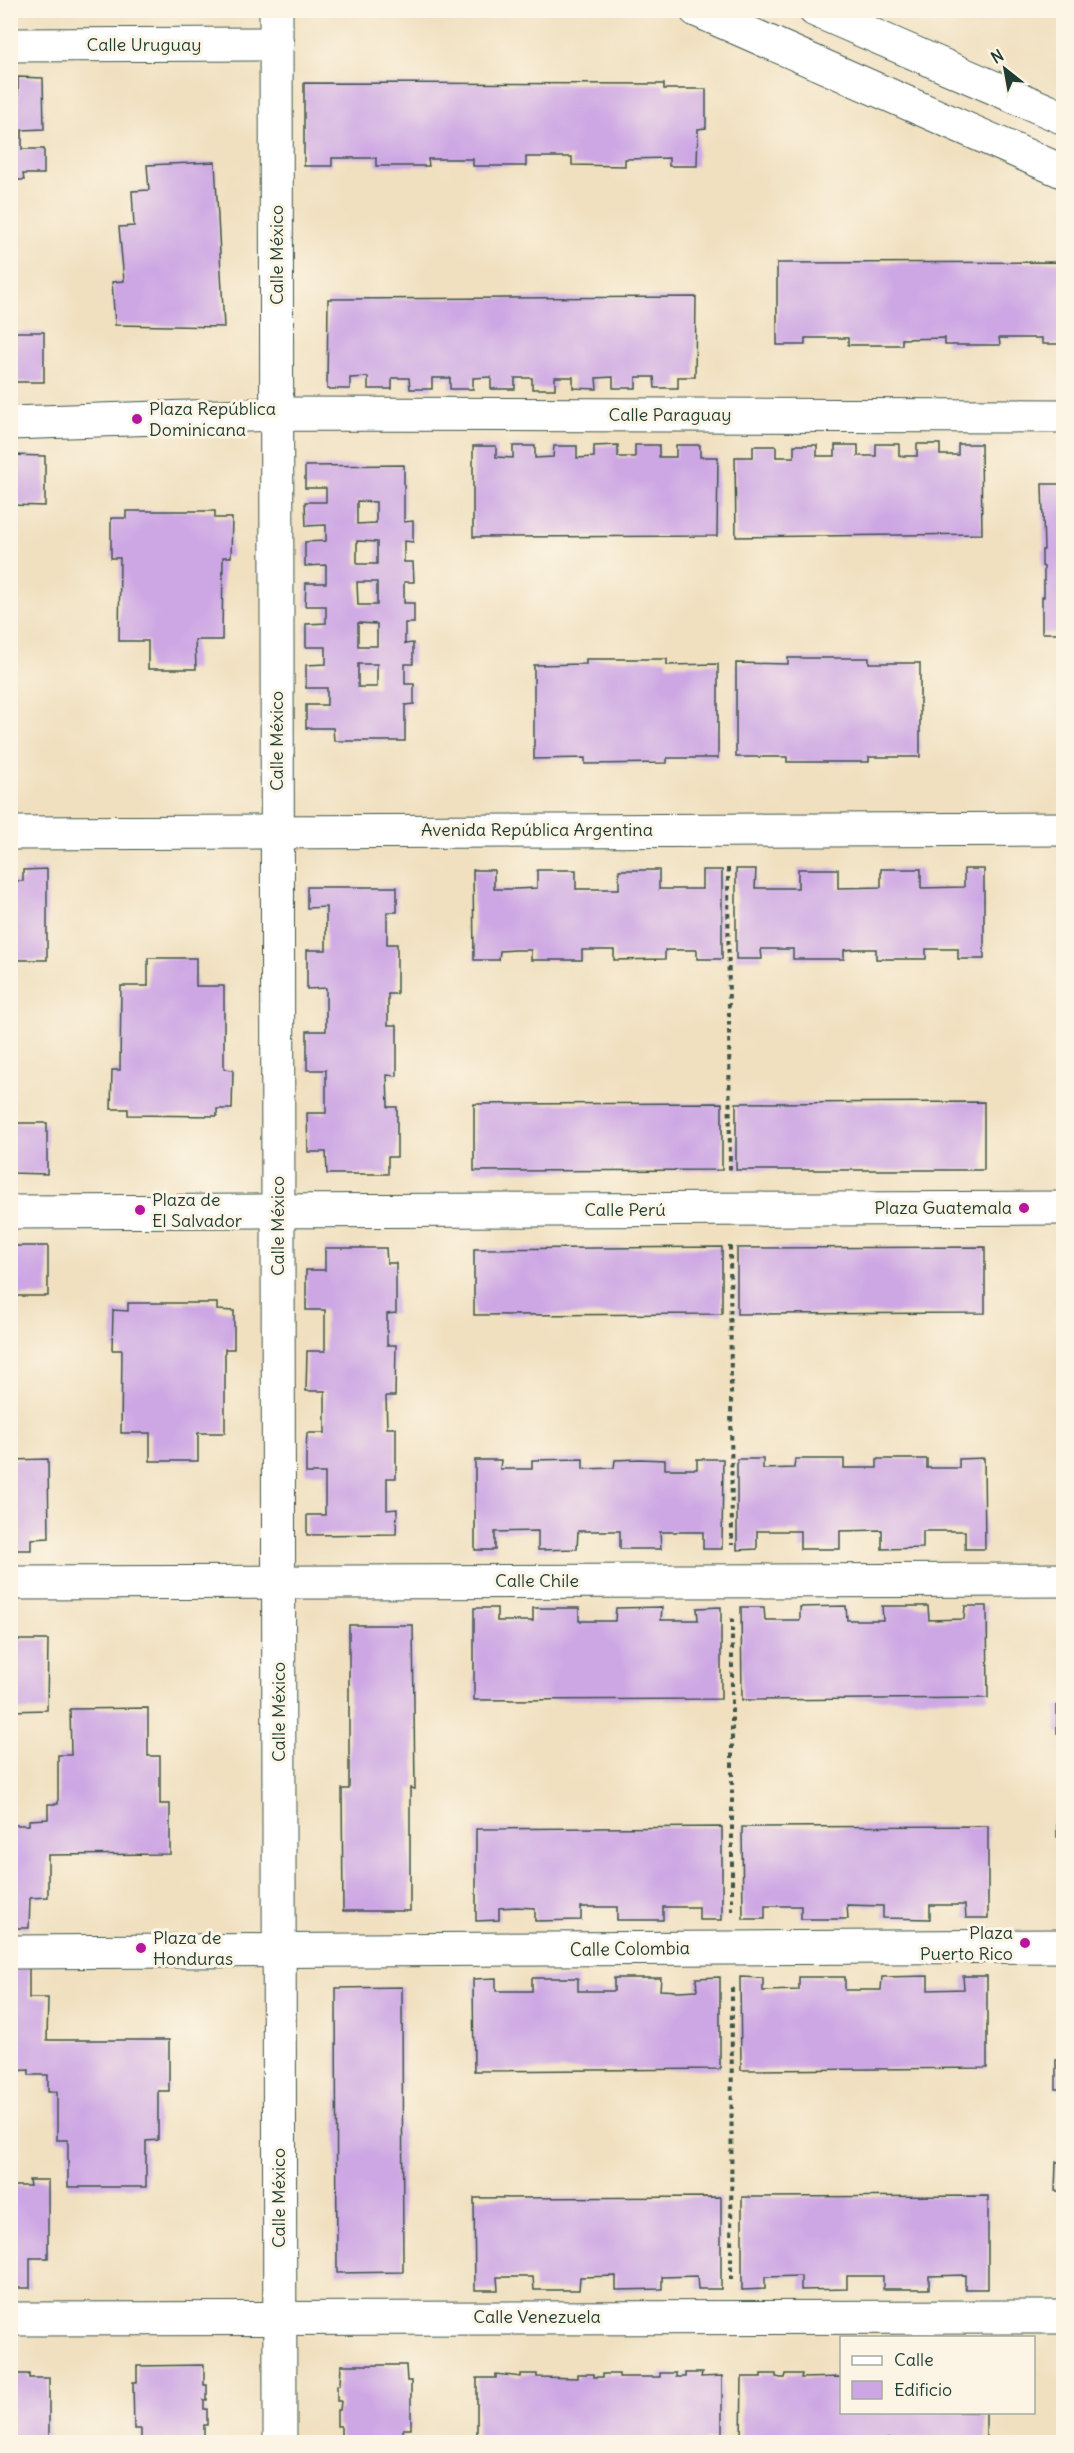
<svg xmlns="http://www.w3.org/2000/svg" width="1074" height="2453" font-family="Delius,sans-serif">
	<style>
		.building { fill: #cda7e4; fill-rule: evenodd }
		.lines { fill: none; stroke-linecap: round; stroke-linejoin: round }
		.minor-casing { stroke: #3e5549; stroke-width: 35 }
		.path { stroke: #3e5549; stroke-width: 4; stroke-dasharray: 4.5 4.5; stroke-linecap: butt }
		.minor { stroke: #fff; stroke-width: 33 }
		.poi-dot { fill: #b5179e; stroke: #fcf5e5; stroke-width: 2 }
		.labels { text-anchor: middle; stroke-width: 6; stroke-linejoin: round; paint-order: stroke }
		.street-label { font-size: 18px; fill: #1f3d34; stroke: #fcf5e5 }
		.poi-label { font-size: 18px; fill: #1f3d34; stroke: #fcf5e5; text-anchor: start }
	</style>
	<rect width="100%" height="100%" fill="#fcf5e5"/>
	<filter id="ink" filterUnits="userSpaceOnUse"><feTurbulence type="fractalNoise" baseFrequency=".0167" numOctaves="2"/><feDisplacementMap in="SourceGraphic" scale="12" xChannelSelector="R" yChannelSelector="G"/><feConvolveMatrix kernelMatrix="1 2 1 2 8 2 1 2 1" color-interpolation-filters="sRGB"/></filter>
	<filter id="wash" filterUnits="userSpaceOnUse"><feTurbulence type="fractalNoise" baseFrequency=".008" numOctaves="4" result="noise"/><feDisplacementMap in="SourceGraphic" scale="24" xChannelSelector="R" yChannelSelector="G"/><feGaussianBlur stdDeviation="1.35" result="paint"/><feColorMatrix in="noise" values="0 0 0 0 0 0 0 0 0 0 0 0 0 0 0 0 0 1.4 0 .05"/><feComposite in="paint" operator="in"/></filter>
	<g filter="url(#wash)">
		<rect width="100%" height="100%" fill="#f0e0c0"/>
		<g id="blocks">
			<g class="building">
				<path d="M18,77L43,78L44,129L22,130V149H44V174H23L24,180H10V106L18,105Z"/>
				<path d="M304,83L664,84V89H706V128L698,129L697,166H669V158L625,159V166L572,165V157H526V166H473V159H428L429,166H376V158H332V166H304Z"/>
				<path d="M215,162L224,327L115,325L112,282L124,281L119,227L134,226L132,191L149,190L147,165Z"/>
				<path d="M1064,262V344H1042V338H999L1000,345H945V338L902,339V345H848V338H805V345H777V263Z"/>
				<path d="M696,297L695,377H678V388H655L654,377H636V388H613V377L596,378L597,389L573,388V377H555V389H532V378H515V389H491V377L473,378V389H450V378H432V389H410L409,378H392V389H368V377L350,378V389H327L328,299Z"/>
				<rect x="10" y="332" width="34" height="50"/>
				<path d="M876,444H899V456H917V444H940V455H958V444H981L982,534L736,537L735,457H753V446H776V457H794V445H817V456H835V445H858V456H876Z"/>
				<path d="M618,445V457H635V445H659V457H676V445H700V457H718L717,536L473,537V446H496V457L513,458V446H535V458L553,457L554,446H577V458L594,457V446Z"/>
				<path d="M10,455L45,456V506L10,505Z"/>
				<path d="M404,465V522L413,521V542L404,541V562H413L414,582H404V603H414V623H405V644L413,643V664H405V684H414V704L405,705V741H334L333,728H306V705H327V688H306V665L326,664V647H306V624L326,623V606H305L306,583H326V565L305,566V542L326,541V525L306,526L305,502H326V488H305V466ZM357,501L376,502V523L357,524ZM357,541L377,542V564H357ZM357,582H377V605H358ZM358,623L377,624V646H358ZM358,664H377V687H358Z"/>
				<path d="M1042,484H1064V633H1042V597H1044V567L1042,566V550H1044Z"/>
				<path d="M126,511H215V518H232L231,557H223L222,640H195L196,669H148V641H119L120,558H111V518H126Z"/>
				<path d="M788,658H869V663H920V757H869V762H787V757H736V663L788,664Z"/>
				<path d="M586,659H667V665L718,664V758H667V763L585,764V758L534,759V665L586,664Z"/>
				<path d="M47,869V960H10V881H23V870Z"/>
				<path d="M736,869H756L755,888H798V869H838V888L881,887V869H921V888L964,887V869H984V959H958V949H926V959H876V949H860L844,950V959H793V949H761L762,959H736Z"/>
				<path d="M473,870H494V889H515L537,888V870H576V889H619V870H659V889H702V870H722V959H697V950H665V959L614,960V950H582V960H531V950H515L500,951L499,960H474Z"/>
				<path d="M307,887H397V912H387V944H397V994H388V1025H397V1076L387,1075L388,1107H397V1157H388V1174H327L326,1152H308L307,1113H326V1070H307V1031H326V988L307,989V950H326V907L307,908Z"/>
				<path d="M148,958H196V986H224V1069L233,1070L232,1109H217V1116L128,1115V1109H111L112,1070H120L121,986H148Z"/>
				<path d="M984,1102V1170H736V1103Z"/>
				<path d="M722,1103V1170L474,1171V1104Z"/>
				<path d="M10,1123H47V1174L10,1173Z"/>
				<rect x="10" y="1246" width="38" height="50"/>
				<path d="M722,1247V1314L474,1315V1249Z"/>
				<path d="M985,1247V1313L737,1314V1248Z"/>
				<path d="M325,1248H386L387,1263H396V1313L387,1314V1345H396L395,1396H386L387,1428H396V1478H387V1510L397,1509L396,1534L307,1535V1515H325V1473H306V1453L307,1433H325V1391H306L307,1351H325V1310H306V1270H325Z"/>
				<path d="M128,1303H217V1310L234,1311V1349H225V1433H198V1461H150V1433H121L122,1350H112L113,1310L128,1311Z"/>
				<path d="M984,1458L985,1549H965V1531H923V1548L882,1549V1530L840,1531V1549H800V1531H757V1549L737,1550V1459H763V1469L794,1468L795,1459H844V1468H877V1459H927V1468H959V1459Z"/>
				<path d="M48,1459L49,1538L31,1539V1550H10V1460Z"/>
				<path d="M583,1459V1469L614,1468L615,1460L640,1459L665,1460V1469H697V1459H723L722,1549H703V1532H660L661,1549H620V1531H578L577,1549L538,1550V1531L495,1532V1550H475V1460H501L500,1469H532V1460Z"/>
				<path d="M846,1606L847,1620H883L882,1606H928L929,1620L964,1619L965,1606H987L988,1698L742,1700L741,1607H764L765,1620H800V1607Z"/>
				<path d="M662,1607L661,1620H698L697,1608L721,1607V1699L474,1700V1608H497V1621H533V1608H579V1621H615L616,1608Z"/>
				<path d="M349,1625H413L415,1789L410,1788V1911H343L342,1789H349Z"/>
				<path d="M10,1640H48L47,1710L10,1711Z"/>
				<rect x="1057" y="1705" width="7" height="28"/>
				<path d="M148,1708V1756H160V1804H170V1854L48,1855V1897L30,1898L29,1928H10V1825H29V1820L48,1819V1804H58V1755H71L70,1709Z"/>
				<path d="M1057,1807H1064V1836L1057,1837Z"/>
				<path d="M988,1826V1918H966L965,1905H930V1919L883,1918V1906L847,1905L848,1919H801V1906H765V1919H743L742,1827Z"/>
				<path d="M722,1827V1920H699V1907H663V1920H617V1907H581V1920L535,1921V1908L516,1907L499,1908V1920L476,1921V1829Z"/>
				<path d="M29,1967V1998H48L47,2040H169V2091H158V2140L146,2141V2187H68V2140H57V2092H48V2075H29V2070L10,2071V1968Z"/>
				<path d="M928,1976V1990L964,1989L963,1976H987V2068L741,2070L740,1977L763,1978V1991L799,1990V1977H845V1990H881L882,1977Z"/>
				<path d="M720,1977V2069L474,2071L473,1979L496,1978V1991H532V1978H578V1991H614V1978H661L660,1990L679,1991L697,1990L696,1978Z"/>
				<path d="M402,1987L403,2272L337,2273L336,1988Z"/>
				<rect x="1056" y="2060" width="8" height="29"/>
				<path d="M1056,2162H1064V2191H1055Z"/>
				<path d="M29,2180H48V2258H30V2288H10V2186H30Z"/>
				<path d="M988,2196V2289H965V2275L929,2276V2289H883V2276H847V2289L801,2290V2276L765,2277V2289L742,2290V2197Z"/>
				<path d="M721,2197V2289H698L697,2276L662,2277V2289L616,2290V2276L580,2277L579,2290H534L533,2277H497L498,2290H475L474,2198Z"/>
				<path d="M204,2365V2385H207V2400H204V2409H207V2425H204V2442H141V2429H134L133,2382H137V2366Z"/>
				<path d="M341,2365H406L407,2381H411V2429H403V2442H341V2426H337V2410H340L341,2401H337V2385L340,2384Z"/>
				<path d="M660,2373H676V2377H685V2373H702L701,2377L722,2376V2439H705V2442H657V2439H623V2442H574V2440H541V2442L477,2441V2378H496V2374L521,2377V2374H537V2377L578,2378V2374H594V2377H603V2374H619V2377H660Z"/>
				<path d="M13,2374H29V2378H49V2440L10,2442V2378Z"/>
				<path d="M761,2374H776V2377L781,2378H785L786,2374H802L801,2378L842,2377V2412H986V2439L970,2440V2442H921V2439H887V2442L805,2440V2442H758V2440H741L742,2377H761Z"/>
			</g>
		</g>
	</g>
	<g filter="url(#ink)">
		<use href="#blocks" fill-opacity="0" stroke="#3e5549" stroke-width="1.5"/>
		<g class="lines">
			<g class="minor-casing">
				<g id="minor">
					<path d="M276,10L280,2442"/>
					<path d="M696,10L1064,172"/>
					<path d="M815,10L1064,118"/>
					<path d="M10,45L277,44"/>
					<path d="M10,423L277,414L1064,416"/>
					<path d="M10,833L1064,829"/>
					<path d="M10,1212L1064,1208"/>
					<path d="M10,1583L1064,1580"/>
					<path d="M10,1952L1064,1946"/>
					<path d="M10,2319L1064,2317"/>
				</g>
			</g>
			<g class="path">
				<path d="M728,868L730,1173"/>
				<path d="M730,1246L732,1545"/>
				<path d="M732,1911V1618"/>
				<path d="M731,2280L732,1984"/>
			</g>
			<use href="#minor" class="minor"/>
		</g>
	</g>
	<g class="poi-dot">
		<circle cx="137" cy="419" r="6"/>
		<circle cx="1024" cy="1208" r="6"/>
		<circle cx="140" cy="1210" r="6"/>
		<circle cx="1025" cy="1943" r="6"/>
		<circle cx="141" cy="1948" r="6"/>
	</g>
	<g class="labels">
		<g class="street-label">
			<text x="144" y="51">Calle Uruguay</text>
			<text transform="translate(277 255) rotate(-90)" y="6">Calle México</text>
			<text x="670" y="421">Calle Paraguay</text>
			<text transform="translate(277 741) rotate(-90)" y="6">Calle México</text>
			<text x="537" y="836">Avenida República Argentina</text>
			<text x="625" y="1216">Calle Perú</text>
			<text transform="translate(278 1226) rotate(-90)" y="6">Calle México</text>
			<text x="537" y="1587">Calle Chile</text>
			<text transform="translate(279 1712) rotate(-90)" y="6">Calle México</text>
			<text transform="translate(630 1949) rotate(-1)" y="6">Calle Colombia</text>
			<text transform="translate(279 2198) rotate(-90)" y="6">Calle México</text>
			<text x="537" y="2323">Calle Venezuela</text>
		</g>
		<g class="poi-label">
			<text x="149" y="415">Plaza República<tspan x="149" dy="21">Dominicana</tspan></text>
			<text x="152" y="1206">Plaza de<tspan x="152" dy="21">El Salvador</tspan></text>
			<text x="1012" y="1214" text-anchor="end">Plaza Guatemala</text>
			<text x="1013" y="1939" text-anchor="end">Plaza<tspan x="1013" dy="21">Puerto Rico</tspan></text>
			<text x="153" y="1944">Plaza de<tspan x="153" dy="21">Honduras</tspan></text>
		</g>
	</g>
	<rect width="1074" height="2453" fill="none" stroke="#fcf5e5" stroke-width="36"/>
	<rect x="840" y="2336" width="195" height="78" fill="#fcf5e5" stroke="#a4ab9e" stroke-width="1.5"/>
	<rect x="852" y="2356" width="30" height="9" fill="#ffffff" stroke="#a4ab9e" stroke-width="1.5"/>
	<text x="894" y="2366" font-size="18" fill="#1f3d34">Calle</text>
	<rect x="852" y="2381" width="30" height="18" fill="#cda7e4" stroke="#a4ab9e" stroke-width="1.5"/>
	<text x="894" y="2396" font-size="18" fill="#1f3d34">Edificio</text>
	<g transform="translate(1005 69) rotate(329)" stroke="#fcf5e5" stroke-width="4.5" paint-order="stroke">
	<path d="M0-4.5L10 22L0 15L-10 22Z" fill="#1f3d34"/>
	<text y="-9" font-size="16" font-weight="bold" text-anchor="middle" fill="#1f3d34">N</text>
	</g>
</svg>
